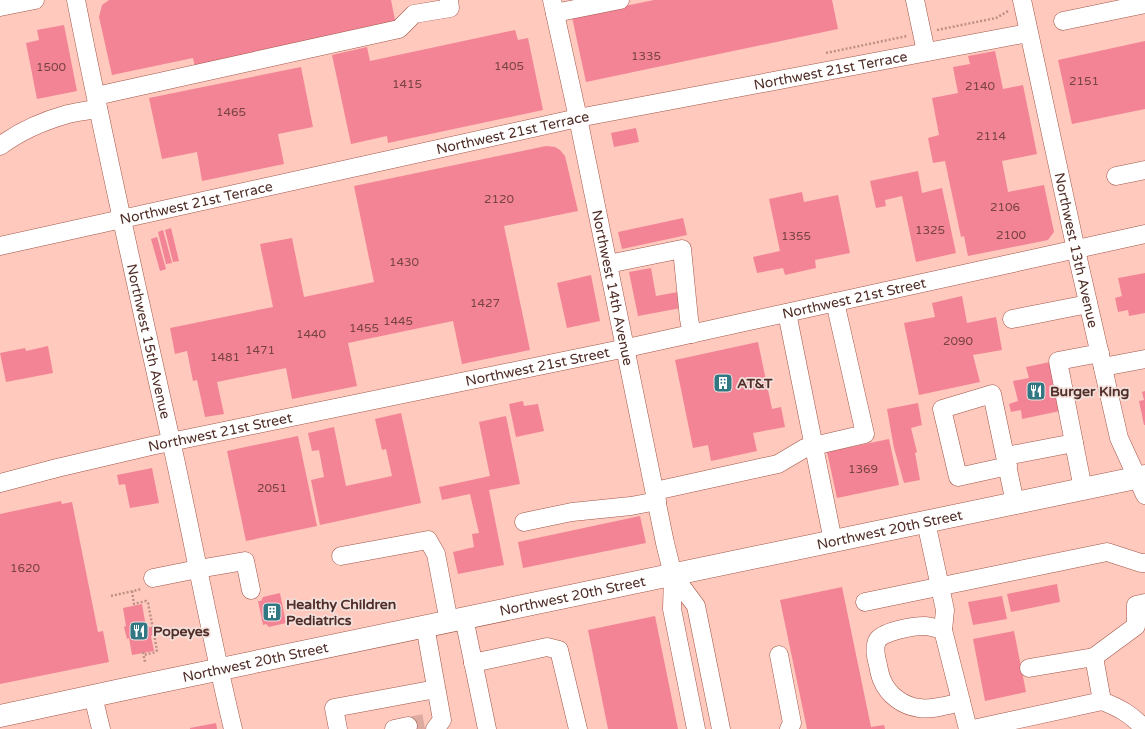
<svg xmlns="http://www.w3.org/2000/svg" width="1145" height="729" font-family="'Varela Round',sans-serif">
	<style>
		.building { fill: #f38495 }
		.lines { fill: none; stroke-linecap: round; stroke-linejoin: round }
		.minor-tunnel { stroke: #dcaaa0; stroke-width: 18; stroke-dasharray: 18 9; stroke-linecap: butt }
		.minor-casing { stroke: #a35547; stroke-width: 19 }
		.major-casing { stroke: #a35547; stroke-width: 23 }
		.path { stroke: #bf9087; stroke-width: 2.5; stroke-dasharray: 2 2; stroke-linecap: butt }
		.minor { stroke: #fff; stroke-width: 18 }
		.major { stroke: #fff; stroke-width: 22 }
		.labels { text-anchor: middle; stroke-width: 3.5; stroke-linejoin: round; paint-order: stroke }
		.number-label { font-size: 12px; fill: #794342 }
		.street-label { font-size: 14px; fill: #502d27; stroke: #f2e0dc }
		.poi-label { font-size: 14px; font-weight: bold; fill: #502d27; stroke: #f2e0dc; text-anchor: start }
	</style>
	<rect width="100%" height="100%" fill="#ffc9be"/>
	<g class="building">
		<path d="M109,0H391L396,25L195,67L193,58L112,75L99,17L102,5Z"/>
		<path d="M654,0H832L838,29L586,82L572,17Z"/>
		<path d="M64,25L77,91L37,99L26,43L39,40L37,30Z"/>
		<path d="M515,30L518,40L528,38L543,110L388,143L387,136L351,144L332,55L367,47L370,61Z"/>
		<path d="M1145,41V109L1072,124L1058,60Z"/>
		<path d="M995,51L1003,89L1023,85L1037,154L1002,161L1008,192L1044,185L1054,232L1048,240L968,256L964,236L961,237L945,161L933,163L928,138L939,135L932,98L958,93L953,67L970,64L968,56Z"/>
		<path d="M301,67L313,127L278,134L284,164L202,181L197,152L162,159L149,98Z"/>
		<path d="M636,128L639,142L614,147L611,133Z"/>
		<path d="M546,146L555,147L560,150L565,156L578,211L504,226L530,350L462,364L453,321L348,343L357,386L292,399L286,368L217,382L224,414L205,417L197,380L193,381L187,351L175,354L170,328L273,307L260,244L292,238L304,297L374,282L354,186Z"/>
		<path d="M918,171L922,193L942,188L956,253L916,262L902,196L885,200L886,206L876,208L870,181Z"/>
		<path d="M802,192L804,202L838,195L850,253L815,260L816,268L785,275L783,268L757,273L753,257L780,251L769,199Z"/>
		<path d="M683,218L687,235L622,249L618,232Z"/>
		<path d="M171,228L179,261L173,262L165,230Z"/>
		<path d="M163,230L172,263L166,264L158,232Z"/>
		<path d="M157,237L166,269L160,271L151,239Z"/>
		<path d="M651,268L656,296L678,292L681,308L638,316L629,272Z"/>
		<path d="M1145,273V313L1129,316L1128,310L1118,312L1115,298L1122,296L1118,278Z"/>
		<path d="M591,275L600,321L567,328L557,283Z"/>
		<path d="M962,296L967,323L996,317L1002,350L973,355L980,382L919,395L904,323L935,317L932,303Z"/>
		<path d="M758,342L772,409L781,407L785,427L753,433L757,451L711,461L708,445L693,448L675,360Z"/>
		<path d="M48,346L53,373L6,382L0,353L25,348L26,351Z"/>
		<path d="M1050,362L1060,411L1022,419L1021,410L1011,412L1009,404L1018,401L1013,381L1029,378L1026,367Z"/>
		<path d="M1145,391V425H1144L1139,401L1144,400L1142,392Z"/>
		<path d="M523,401L524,406L538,404L544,431L516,437L509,404Z"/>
		<path d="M918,403L922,425L911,428L917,452L915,453L920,480L904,483L894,448L887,409Z"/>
		<path d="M401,413L421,503L320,525L311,480L324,477L319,450L312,451L308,433L334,427L346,486L392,476L386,449L382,450L375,419Z"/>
		<path d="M506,416L520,484L489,490L504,565L458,574L453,552L474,547L472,534L479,533L470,494L442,500L439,487L490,476L479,422Z"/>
		<path d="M298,436L317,526L246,541L227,451Z"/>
		<path d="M889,439L899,485L837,498L827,452Z"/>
		<path d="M152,468L159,503L130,508L125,484L119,485L117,475Z"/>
		<path d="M61,501L62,504L72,502L98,632L103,631L109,662L0,684V514Z"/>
		<path d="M640,516L646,543L523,568L518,542Z"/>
		<path d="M1057,584L1060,602L1011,612L1007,594Z"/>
		<path d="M842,587L871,727L884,725L885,729H807L780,600Z"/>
		<path d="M280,593L286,623L269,627L266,624L263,625L258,601H261L263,597Z"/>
		<path d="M1002,596L1007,619L973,625L968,602Z"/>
		<path d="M142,604L146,627H152L153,635L151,636L154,651L132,655L129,638L127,639L124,627L126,626L123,608Z"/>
		<path d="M655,616L678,729H608L588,630Z"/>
		<path d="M1014,631L1026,692L985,701L973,639Z"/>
		<path d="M216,723L217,729H190V728Z"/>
	</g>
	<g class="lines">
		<path class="minor-tunnel" d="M408,726L424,723"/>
		<g class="minor-casing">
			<g id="minor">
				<path id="s1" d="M76,0C106,152 140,303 174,454C194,546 211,638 233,729"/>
				<path id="s2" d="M552,0L578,118L665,543L673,575L672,609L696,729"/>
				<path d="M915,0L926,52"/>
				<path id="s3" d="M1022,0L1076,250L1119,438L1145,495"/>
				<path d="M0,7L35,0"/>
				<path d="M555,13L620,0"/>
				<path d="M1063,21L1145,4"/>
				<path d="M96,96L399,29L414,14L450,8L449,0"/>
				<path d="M0,146C20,131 43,121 68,114C78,112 88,110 98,109"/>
				<path d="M1116,176L1145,170"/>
				<path id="s4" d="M0,246L578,118L1028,33"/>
				<path d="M608,264L682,249L689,319L692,334"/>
				<path d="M787,313L833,541"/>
				<path d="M1012,319L1088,304"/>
				<path d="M1103,367L1145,359"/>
				<path d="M1074,443L1058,361L1100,353"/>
				<path d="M1006,456L1074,443L1083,489"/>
				<path d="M1008,466L958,477L942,409L992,394L1015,503"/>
				<path id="s5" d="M0,483L57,468L151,446L636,346L1145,234"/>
				<path d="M655,491L778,464L805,448L865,434L835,302"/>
				<path d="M524,522L572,512L631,506L657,501"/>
				<path d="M926,522L945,610L943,630L968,729"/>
				<path d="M341,556L428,540L436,554L449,622"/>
				<path d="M673,575L696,606L721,729"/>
				<path d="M153,578L198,569L245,561L251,590"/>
				<path d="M865,602L1107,552L1141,563H1145"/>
				<path d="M464,618L487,729"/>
				<path d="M425,626L442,720L435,729"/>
				<path d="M943,630C937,629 931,626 925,626C914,626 882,631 877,641C874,648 876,658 878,665C879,670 880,676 882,680C888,695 903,706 919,708C932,710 948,705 961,702"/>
				<path d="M779,655L792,723L789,729"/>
				<path d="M473,663L547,647L559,650L578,729"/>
				<path d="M1029,668L1094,657"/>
				<path d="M93,696L101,729"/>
				<path d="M1102,701C1122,709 1130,714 1145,729"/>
				<path d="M338,729L334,708L436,689"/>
				<path d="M394,729L408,726"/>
				<path d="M973,729L1102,701L1094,657L1136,626V605L1145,603"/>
			</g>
		</g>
		<g class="major-casing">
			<g id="major">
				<path id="s6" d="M0,716L130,688L1145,476"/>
			</g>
		</g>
		<g class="path">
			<path d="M937,30L996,18L1008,11V10"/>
			<path d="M826,53L907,36"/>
			<path d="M132,591L134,604L146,601L148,603L157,650L156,652L144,655"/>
			<path d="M111,596L142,589"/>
			<path d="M143,652L145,662"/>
		</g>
		<use href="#minor" class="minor"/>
		<use href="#major" class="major"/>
	</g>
	<defs>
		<g id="building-square" transform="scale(1)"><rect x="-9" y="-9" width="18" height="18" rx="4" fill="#317784" stroke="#f2e0dc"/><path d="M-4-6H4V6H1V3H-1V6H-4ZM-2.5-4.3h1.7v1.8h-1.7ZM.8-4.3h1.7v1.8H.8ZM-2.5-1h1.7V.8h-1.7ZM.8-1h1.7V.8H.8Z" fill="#fff"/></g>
		<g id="restaurant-square" transform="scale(1)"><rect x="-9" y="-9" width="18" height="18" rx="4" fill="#317784" stroke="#f2e0dc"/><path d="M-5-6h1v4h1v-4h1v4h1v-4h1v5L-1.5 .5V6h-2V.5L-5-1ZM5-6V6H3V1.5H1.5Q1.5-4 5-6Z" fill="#fff"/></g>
	</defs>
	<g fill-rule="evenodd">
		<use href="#building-square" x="723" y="383"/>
		<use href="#restaurant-square" x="1036" y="391"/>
		<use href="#building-square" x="272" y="612"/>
		<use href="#restaurant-square" x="139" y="631"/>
	</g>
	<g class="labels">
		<g class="number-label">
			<text x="646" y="60">1335</text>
			<text x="509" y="70">1405</text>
			<text x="51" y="71">1500</text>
			<text x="1084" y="85">2151</text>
			<text x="407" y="88">1415</text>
			<text x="980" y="90">2140</text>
			<text x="231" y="116">1465</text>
			<text x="991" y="140">2114</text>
			<text x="499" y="203">2120</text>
			<text x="1005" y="211">2106</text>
			<text x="930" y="234">1325</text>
			<text x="1011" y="239">2100</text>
			<text x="796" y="240">1355</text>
			<text x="404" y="266">1430</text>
			<text x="485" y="307">1427</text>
			<text x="398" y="325">1445</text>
			<text x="364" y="332">1455</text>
			<text x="311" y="338">1440</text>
			<text x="958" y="345">2090</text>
			<text x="260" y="354">1471</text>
			<text x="225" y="361">1481</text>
			<text x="863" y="473">1369</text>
			<text x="272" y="492">2051</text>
			<text x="25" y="572">1620</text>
		</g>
		<g class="street-label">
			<text dy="5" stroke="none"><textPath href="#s4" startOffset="849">Northwest 21st Terrace</textPath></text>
			<text dy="5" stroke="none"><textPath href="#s4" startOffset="525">Northwest 21st Terrace</textPath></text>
			<text dy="5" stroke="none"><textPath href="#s4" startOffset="201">Northwest 21st Terrace</textPath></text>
			<text dy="5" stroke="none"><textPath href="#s3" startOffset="256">Northwest 13th Avenue</textPath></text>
			<text dy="5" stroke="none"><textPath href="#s2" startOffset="294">Northwest 14th Avenue</textPath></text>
			<text dy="5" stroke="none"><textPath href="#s5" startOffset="874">Northwest 21st Street</textPath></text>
			<text dy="5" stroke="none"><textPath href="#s1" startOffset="349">Northwest 15th Avenue</textPath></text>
			<text dy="5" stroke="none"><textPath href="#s5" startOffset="550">Northwest 21st Street</textPath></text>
			<text dy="5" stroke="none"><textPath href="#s5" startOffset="226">Northwest 21st Street</textPath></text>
			<text dy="5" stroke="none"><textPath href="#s6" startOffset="909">Northwest 20th Street</textPath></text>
			<text dy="5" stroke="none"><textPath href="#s6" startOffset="585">Northwest 20th Street</textPath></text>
			<text dy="5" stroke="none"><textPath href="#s6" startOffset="261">Northwest 20th Street</textPath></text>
		</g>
		<g class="poi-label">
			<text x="737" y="388">AT&amp;T</text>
			<text x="1050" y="396">Burger King</text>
			<text x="286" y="609">Healthy Children<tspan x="286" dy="16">Pediatrics</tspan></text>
			<text x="153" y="636">Popeyes</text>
		</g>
	</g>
</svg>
